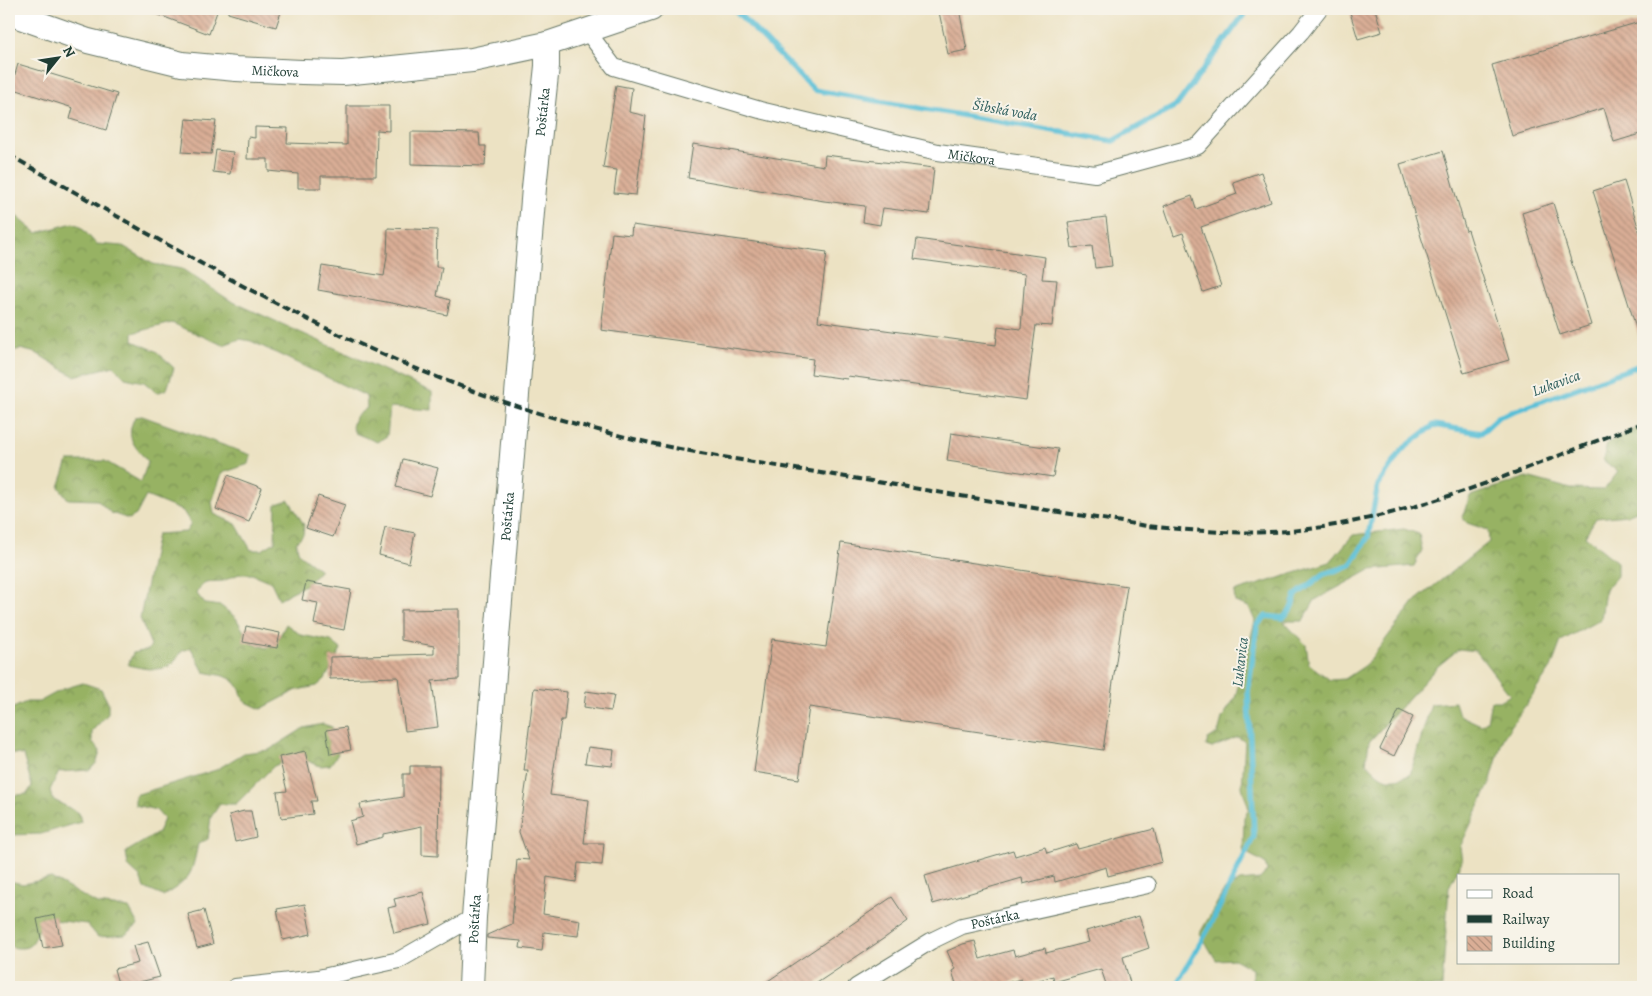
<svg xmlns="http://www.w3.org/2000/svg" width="1652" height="996" font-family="Alegreya,serif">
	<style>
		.forest { fill: url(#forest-crowns); stroke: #5b784c; fill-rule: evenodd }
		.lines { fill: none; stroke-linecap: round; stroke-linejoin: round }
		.stream { stroke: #59bfd7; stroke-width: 5.5 }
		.building { fill: url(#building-back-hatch) }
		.street-casing { stroke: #677766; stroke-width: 18 }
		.secondary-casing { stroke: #677766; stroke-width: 26 }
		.street { stroke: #fff; stroke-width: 16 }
		.secondary { stroke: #fff; stroke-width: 24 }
		.rail { stroke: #1f3d34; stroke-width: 4; stroke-dasharray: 8 4; stroke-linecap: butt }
		.labels { text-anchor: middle; stroke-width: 4; stroke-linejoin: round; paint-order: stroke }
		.street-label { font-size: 14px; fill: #1f3d34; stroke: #f7f3e8 }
		.water-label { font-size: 15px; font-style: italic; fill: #2e5e5d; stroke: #f7f3e8 }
	</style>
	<defs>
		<pattern id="forest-crowns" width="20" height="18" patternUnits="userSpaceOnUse" patternTransform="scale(1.25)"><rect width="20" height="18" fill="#97b264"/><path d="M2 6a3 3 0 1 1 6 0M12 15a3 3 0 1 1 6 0" fill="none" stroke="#7b9253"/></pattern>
		<pattern id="building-back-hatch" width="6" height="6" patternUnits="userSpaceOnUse" patternTransform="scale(1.25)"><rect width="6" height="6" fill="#daae96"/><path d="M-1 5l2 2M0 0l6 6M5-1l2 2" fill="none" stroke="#b08f7b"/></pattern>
	</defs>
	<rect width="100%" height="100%" fill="#f7f3e8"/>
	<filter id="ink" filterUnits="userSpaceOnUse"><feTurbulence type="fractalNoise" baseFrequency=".02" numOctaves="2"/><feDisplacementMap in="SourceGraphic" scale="10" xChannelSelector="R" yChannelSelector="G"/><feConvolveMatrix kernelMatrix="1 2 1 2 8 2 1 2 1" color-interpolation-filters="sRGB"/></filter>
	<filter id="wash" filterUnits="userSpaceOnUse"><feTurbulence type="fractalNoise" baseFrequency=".0096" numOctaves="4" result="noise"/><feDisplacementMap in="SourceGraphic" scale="20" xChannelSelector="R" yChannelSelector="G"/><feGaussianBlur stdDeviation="1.12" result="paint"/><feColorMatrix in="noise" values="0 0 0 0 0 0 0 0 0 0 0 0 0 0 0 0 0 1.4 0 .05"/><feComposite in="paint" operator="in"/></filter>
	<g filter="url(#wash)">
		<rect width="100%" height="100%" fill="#ece2c3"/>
		<g class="forest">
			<path d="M9,215H15L37,233L73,223L80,226L96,244L123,246L153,264L182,269L231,301L432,392V410L390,407L387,436L377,442L355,433L352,427L355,417L367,408L366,396L251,341L240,339L223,345L172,323L133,333V341L156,351L174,368L167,389L157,393L144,382L125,378L114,366L74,376L36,353L20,349L9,352Z"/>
			<path d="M142,416L251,455L249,464L222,473L212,502L214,514L236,524L251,550H262L275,542L276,504L289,500L304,525L303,535L296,542L299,554L320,570L307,584L279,599L271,582L252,574H239L223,581L205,582L196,593L205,604L221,606L236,618L251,644L268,648L278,640L286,624L301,635L331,641L341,649L325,679L317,686L297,690L261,709L244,701C237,676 229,677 204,672L191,648L182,651C179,655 176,661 172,664C159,673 142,668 128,665L133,653L148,650L151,645L140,618L157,534L186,532L191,524L183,511L146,496L136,515L129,519L111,513L97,500L68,499L59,487L68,461H105L141,482L148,462C135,446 124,438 135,417Z"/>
			<path d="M1643,425V508L1627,515L1596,518L1585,536L1617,562V576L1605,590L1601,619L1561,641L1551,668L1503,738L1490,783L1460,847L1462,861L1449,887L1442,987H1252V969L1234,959L1216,960L1200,933L1225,889L1240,881L1260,879L1267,871L1265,863L1243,851L1244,817L1249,809L1242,787L1245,742L1238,737L1212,748L1206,746L1208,739L1218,733L1222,718L1235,698L1255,621L1249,607L1235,602L1234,592L1330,562L1353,535L1404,529L1419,534L1422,550L1414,566L1370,570L1315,600L1303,621H1283L1306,645L1309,664L1330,680L1345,679L1366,665L1415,601L1489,542L1488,530L1467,523L1462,517L1470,496L1527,477L1571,489L1604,490L1618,472L1603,460L1607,443ZM1459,649L1476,651L1510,695L1501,701H1491L1487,721L1481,725L1459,715L1455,702L1431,704L1410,775C1386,783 1384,780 1366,763L1369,742L1438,666Z"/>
			<path d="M83,683L101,689L108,703V714L92,731V741L100,751L97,762L90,770L59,772L50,790L52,799L79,813L81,822L41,834L9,835V796L27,794L32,786L23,755L9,753V710L26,702H39L63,689Z"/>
			<path d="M323,724L332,727V745L338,754L330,765L320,766L296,756L274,766L236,804H220L211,817L208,839L198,844C191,876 192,878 163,896L144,888L140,877L128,866L126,852L158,833L164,819L156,810L135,805V795L216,770L244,753L269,750L304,728Z"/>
			<path d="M51,878L97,904L129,908L138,925L125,935L98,937L87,924L46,919C34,929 38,948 21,948C16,948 13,948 9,945V881L23,884Z"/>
		</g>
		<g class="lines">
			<g class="stream">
				<path d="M734,9L814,90L1113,141L1177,105L1248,9"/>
				<path d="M1175,987L1209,928L1254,836L1248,692L1257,625L1266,616L1283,618L1291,609L1296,595L1324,574L1350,566L1368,537L1378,485L1402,450L1434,425L1481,433L1498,417L1643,364"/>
			</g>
		</g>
		<g id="blocks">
			<g class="building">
				<path d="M147,9H218L209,34L146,10Z"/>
				<path d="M228,9H282L276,27L228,13Z"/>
				<path d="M959,9L967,50L948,54L939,12Z"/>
				<path d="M1349,9H1375L1382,32L1358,39Z"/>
				<path d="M1643,21V133L1614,142L1604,108L1512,136L1492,65Z"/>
				<path d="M18,64L117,94L106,130L70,119L73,108L11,88Z"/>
				<path d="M616,85L632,88L629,112L646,116L636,195L614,193L617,170L603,168Z"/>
				<path d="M347,106H389V131L377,130L376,176H321V188H298V174L268,171V159H247L248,137L255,138V127L288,128L287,143L347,145Z"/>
				<path d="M186,119L216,121L211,154L182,152Z"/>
				<path d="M411,132L479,133L480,146H486L485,166L411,164Z"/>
				<path d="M693,144L824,166L825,155L934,168L929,214L883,208L880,225L863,222L865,206L824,201L688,178Z"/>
				<path d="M216,150L233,152L230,174L213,172Z"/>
				<path d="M1443,151L1466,231L1468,230L1509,360L1464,373L1421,237L1400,164Z"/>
				<path d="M1261,172L1271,202L1201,227L1221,286L1203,292L1183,233L1174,236L1164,206L1192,196L1196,209L1237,194L1233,182Z"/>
				<path d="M1624,181L1643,243V339L1640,340L1593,191Z"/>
				<path d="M1553,203L1591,325L1560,335L1522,213Z"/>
				<path d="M1106,217L1112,266L1095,268L1092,246L1072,248L1068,222Z"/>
				<path d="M632,225L827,252L818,321L996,345L998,326L1021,329L1025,274L914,259L917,239L1045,257L1042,279L1057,280L1052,326L1036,325L1026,400L848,376L847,379L811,374L813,359L601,330L612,233L631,235Z"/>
				<path d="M388,228L437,230L436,267H442L437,296L450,300L447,315L392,303L318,290L322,266L384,276L387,256Z"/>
				<path d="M951,433L1058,449L1053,477L947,461Z"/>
				<path d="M403,459L438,468L430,496L396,487Z"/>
				<path d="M228,475L262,488L249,522L216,509Z"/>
				<path d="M318,496L345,505L333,537L306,528Z"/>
				<path d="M385,527L415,533L409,563L379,555Z"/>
				<path d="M841,543L1127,586L1103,750L809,707L799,779L754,772L772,639L826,647Z"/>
				<path d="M306,582L351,590L344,630L314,624L318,603L302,600Z"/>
				<path d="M459,609V679L432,681L438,727L405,731L398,677L330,679V657L434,654V646L401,640V610Z"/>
				<path d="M246,626L280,633L277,648L243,642Z"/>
				<path d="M534,688L567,692L564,720H561L550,795L589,800L584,843H604L602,865L578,863L576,882L547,877L543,914L580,920L578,936L544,932L542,951L520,948L521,941L487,938V935L512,924L517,859L529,860L519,832L528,771H524Z"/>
				<path d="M586,691L614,695L611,711L584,707Z"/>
				<path d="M1399,710L1413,717L1394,756L1380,749Z"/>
				<path d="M346,727L351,750L330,754L326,730Z"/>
				<path d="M588,747L614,750L612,766L585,763Z"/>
				<path d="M305,751L317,801H311L313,814L281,818L277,792L287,791L279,757Z"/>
				<path d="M410,766H439L438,856L422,855V826L383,834V837L356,844L350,821L363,817L360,804L403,797V774H410Z"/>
				<path d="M244,811H251L256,837L235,842L229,815Z"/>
				<path d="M1154,829L1162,862L1108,876L1106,867L1055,882L1054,876L1023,884L1022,878L933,904L925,876L1013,850L1015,856L1045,847L1047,853L1076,844L1078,849Z"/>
				<path d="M423,892L431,924L394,933L388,908L396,906L394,899Z"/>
				<path d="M892,897L908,921L886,937L811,987H759Z"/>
				<path d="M305,904L311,934L283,940L277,909Z"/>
				<path d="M204,910L213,944L197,948L188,914Z"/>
				<path d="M55,915L62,945L43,948L37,919Z"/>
				<path d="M1139,916L1149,948L1123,957L1131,987H1107L1101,969L1054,982L1053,976L1023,985L1021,979L991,987H957L952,971L955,969L947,951L963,944L975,941L980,959L1013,950L1015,956L1045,948L1046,953L1089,942L1086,931Z"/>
				<path d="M148,942L160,977L119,987L114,969L138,963L133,946Z"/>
			</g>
		</g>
	</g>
	<g filter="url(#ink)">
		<use href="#blocks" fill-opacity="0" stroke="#677766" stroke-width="1"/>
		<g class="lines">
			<g class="street-casing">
				<g id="street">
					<path id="s1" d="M587,31L614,67L760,110L938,152L1095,174L1198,146L1301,32L1319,9"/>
					<path d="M235,987L318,978L399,960L474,917"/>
					<path id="s2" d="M856,987L931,941L962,926L1148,885"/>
				</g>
			</g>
			<g class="secondary-casing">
				<g id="secondary">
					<path id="s3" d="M9,13L88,41L182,64L236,69L302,72L343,73L472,60L547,44L651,9"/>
					<path id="s4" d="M471,987L474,917L534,188L547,66V44"/>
				</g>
			</g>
			<use href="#street" class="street"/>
			<use href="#secondary" class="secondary"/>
			<path class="rail" d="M9,155C161,240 310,332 474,391C533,413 594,430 655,444C722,458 791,468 859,479C955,495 1051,511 1147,526C1203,532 1260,536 1316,528C1430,512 1537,463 1643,423"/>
		</g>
	</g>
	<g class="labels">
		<g class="street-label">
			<text dy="5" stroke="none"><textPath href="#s3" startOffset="274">Mičkova</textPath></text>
			<text dy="5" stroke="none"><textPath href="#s4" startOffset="878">Poštárka</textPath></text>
			<text dy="5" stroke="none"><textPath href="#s1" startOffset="414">Mičkova</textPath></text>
			<text dy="5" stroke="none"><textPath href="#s4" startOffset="472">Poštárka</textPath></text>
			<text dy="5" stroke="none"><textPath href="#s2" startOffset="156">Poštárka</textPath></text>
			<text dy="5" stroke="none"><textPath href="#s4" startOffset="68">Poštárka</textPath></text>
		</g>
		<g class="water-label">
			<text transform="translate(1005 110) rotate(10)" y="5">Šibská voda</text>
			<text transform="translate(1556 383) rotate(-20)" y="5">Lukavica</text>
			<text transform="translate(1240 662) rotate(-83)" y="5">Lukavica</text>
		</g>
	</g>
	<rect width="1652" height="996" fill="none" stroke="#f7f3e8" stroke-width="30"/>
	<rect x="1457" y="874" width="162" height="90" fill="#f7f3e8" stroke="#a1aaa0"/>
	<rect x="1467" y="890" width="25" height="8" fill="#ffffff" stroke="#a1aaa0"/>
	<text x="1502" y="898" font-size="15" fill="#1f3d34">Road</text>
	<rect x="1467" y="915" width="25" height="8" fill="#1f3d34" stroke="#a1aaa0"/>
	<text x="1502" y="924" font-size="15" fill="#1f3d34">Railway</text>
	<rect x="1467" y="936" width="25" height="15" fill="url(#building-back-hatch)" stroke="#a1aaa0"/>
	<text x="1502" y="948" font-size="15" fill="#1f3d34">Building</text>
	<g transform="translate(58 58) rotate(60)" stroke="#f7f3e8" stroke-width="4" paint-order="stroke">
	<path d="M0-4L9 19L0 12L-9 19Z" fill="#1f3d34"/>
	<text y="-8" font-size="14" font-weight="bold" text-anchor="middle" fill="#1f3d34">N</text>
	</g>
</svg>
